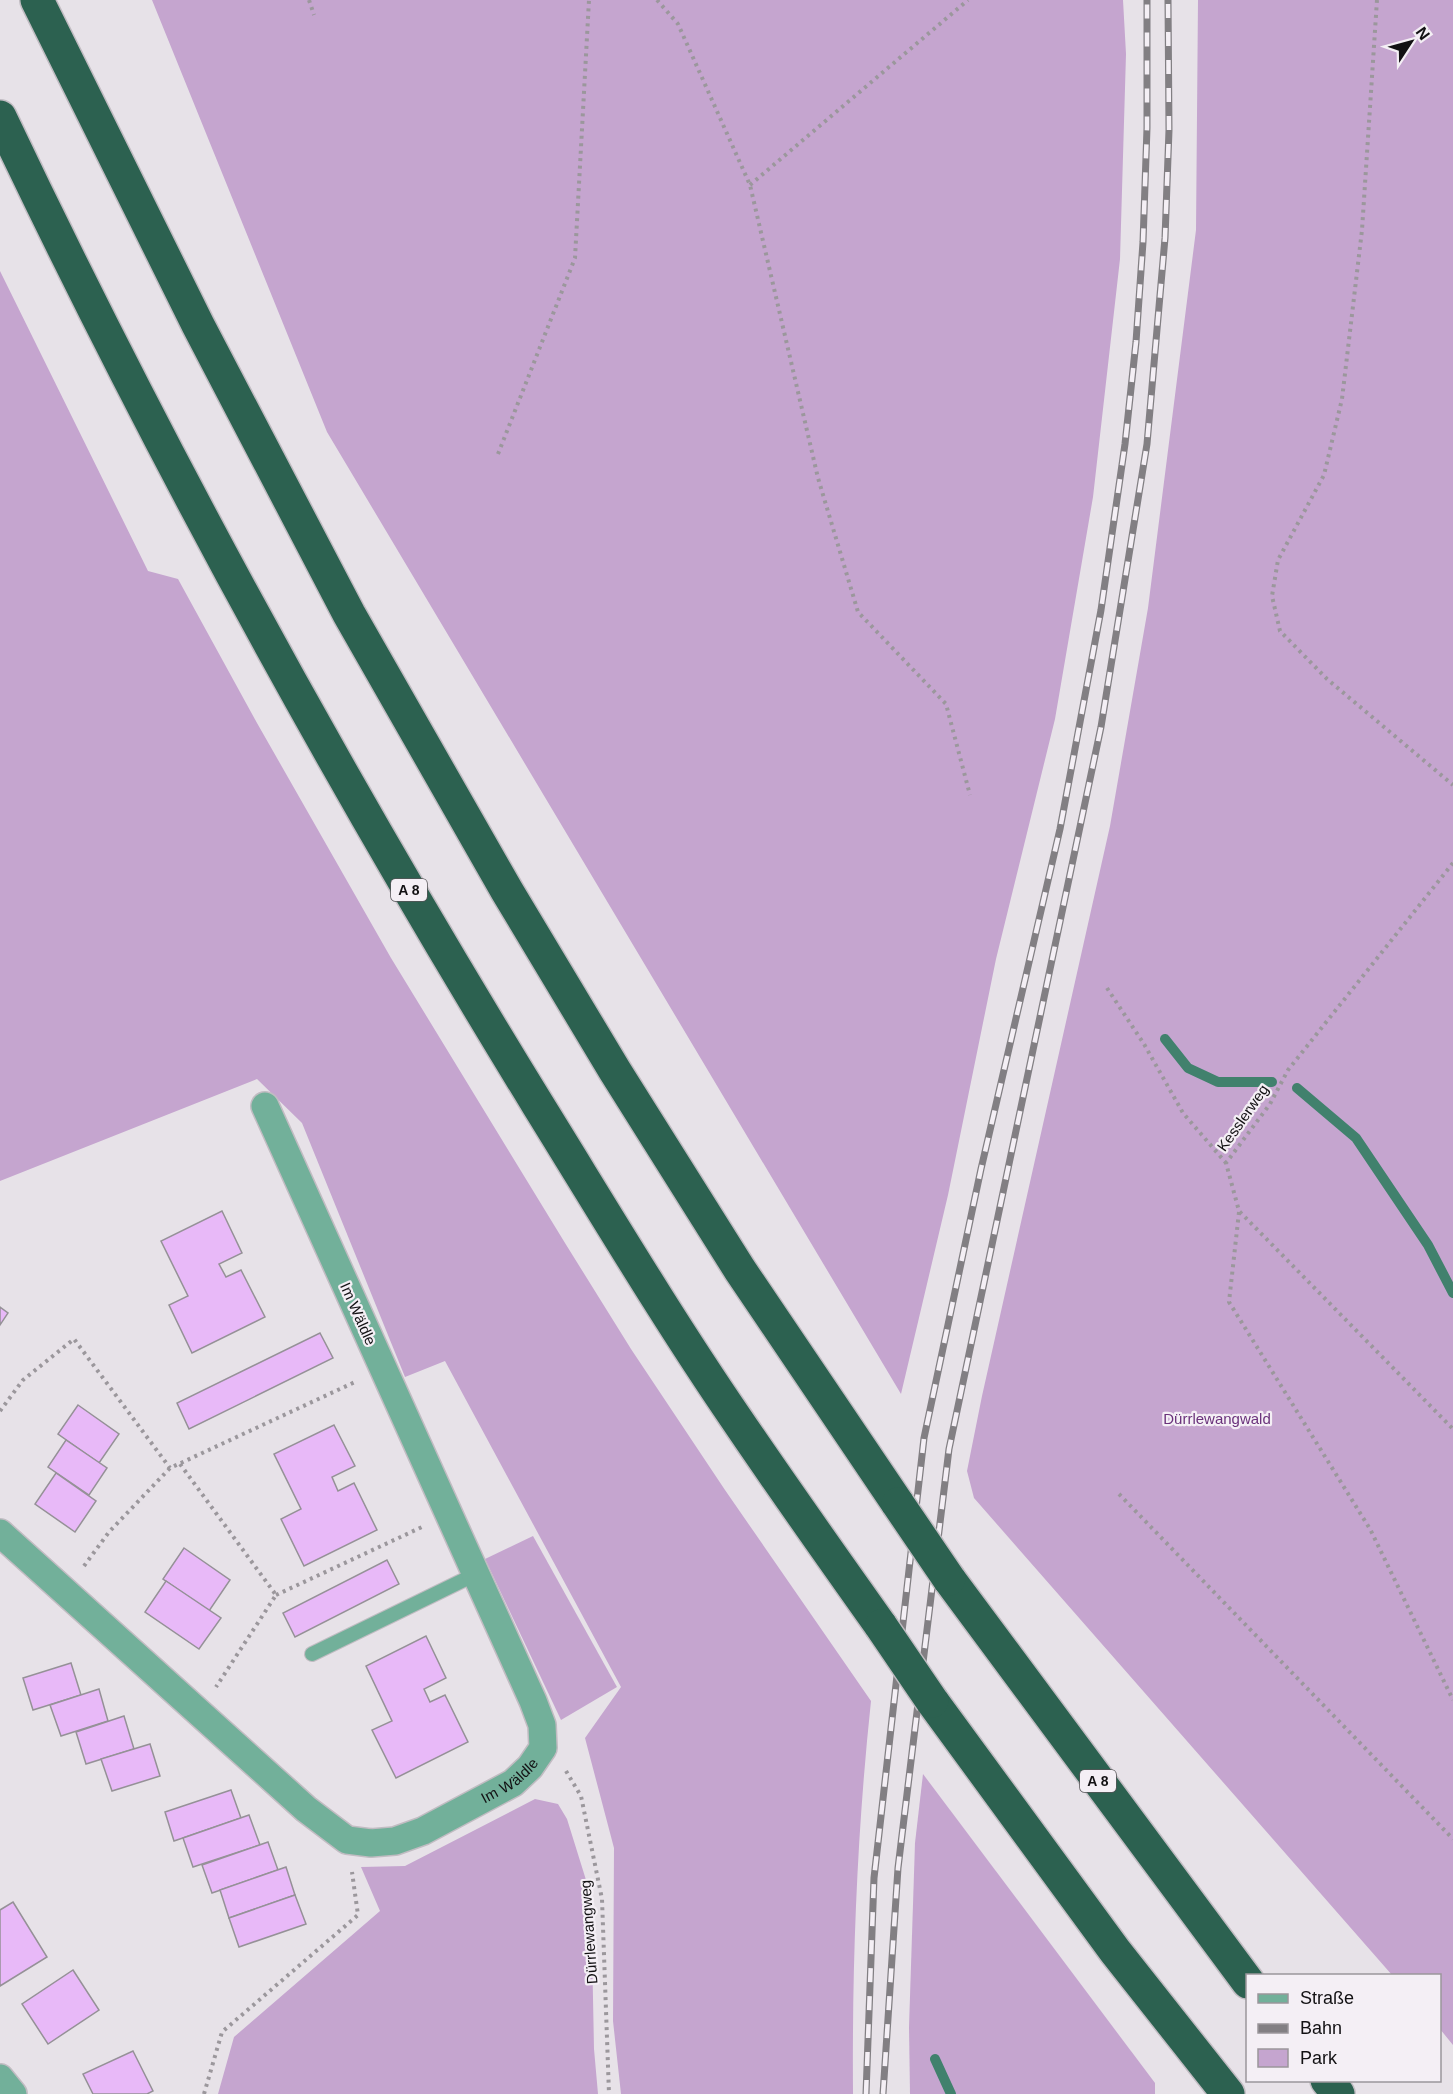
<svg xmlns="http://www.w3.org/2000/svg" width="1453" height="2094" font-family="Helvetica,sans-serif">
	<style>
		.green { fill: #c5a5cf }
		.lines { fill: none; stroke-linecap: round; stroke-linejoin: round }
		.stream { stroke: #41816d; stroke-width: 10 }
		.building { fill: #e8b9f8; stroke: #959197; stroke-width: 1.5 }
		.lane-casing { stroke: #c1bcc2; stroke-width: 16 }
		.street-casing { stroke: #c1bcc2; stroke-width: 30 }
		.highway-casing { stroke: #c1bcc2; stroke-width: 36 }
		.path { stroke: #9b979c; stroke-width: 4; stroke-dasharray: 3 4.5; stroke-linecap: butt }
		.lane { stroke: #72b09a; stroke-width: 14 }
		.street { stroke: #72b09a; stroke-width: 27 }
		.highway { stroke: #2c6150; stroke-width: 33 }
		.rail-casing { stroke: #827f83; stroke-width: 7 }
		.rail { stroke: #f4eff5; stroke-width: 4.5; stroke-dasharray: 14; stroke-linecap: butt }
		.highway-bridge-casing { stroke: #c1bcc2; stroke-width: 36; stroke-linecap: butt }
		.highway-bridge { stroke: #2c6150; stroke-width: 33 }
		.labels { text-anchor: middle; stroke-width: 4.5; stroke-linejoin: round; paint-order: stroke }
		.shield { fill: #f4eff5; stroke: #565457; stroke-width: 1.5 }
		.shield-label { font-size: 14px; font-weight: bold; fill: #121113 }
		.street-label { font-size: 15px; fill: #121113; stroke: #f4eff5 }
		.park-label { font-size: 15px; fill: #6a327b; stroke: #f4eff5 }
	</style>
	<rect width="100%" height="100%" fill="#e7e2e8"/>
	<g class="green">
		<path d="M152,0H1123L1126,54L1120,259L1093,497L1055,719L996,959L948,1195L901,1394L327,432Z"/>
		<path d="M1198,0H1453V2045L1440,2029V1976L1392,1975L974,1498L967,1471L982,1396L1110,826L1148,608L1196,230Z"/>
		<path d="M0,271L148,571L178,579L257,723L391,958L565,1243L631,1349L725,1490L871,1701C857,1832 852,1963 853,2094H621L613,2021L614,1848L585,1738L621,1687L445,1361L405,1377L302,1123L257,1079L0,1181Z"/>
		<path d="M533,1536L617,1687L561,1720L485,1559Z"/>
		<path d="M923,1774L1155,2083V2094H910L909,2027L915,1843Z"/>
		<path d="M535,1799L558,1804L567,1819L591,1896L594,2049L598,2094H218L234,2037L380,1911L361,1867L405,1866Z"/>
	</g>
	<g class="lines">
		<g class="stream">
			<path d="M1165,1039L1188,1068L1218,1082H1272"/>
			<path d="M1297,1088L1356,1138L1428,1245L1453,1293"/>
			<path d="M935,2059L951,2094"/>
		</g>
	</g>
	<g class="building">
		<path d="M222,1211L242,1253L219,1264L226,1277L241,1270L265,1317L192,1353L169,1305L188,1296L161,1241Z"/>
		<path d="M0,1307L8,1313L0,1325Z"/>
		<path d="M320,1333L333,1358L189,1429L177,1403Z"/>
		<path d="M78,1405L119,1434L99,1463L58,1434Z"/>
		<path d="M334,1425L355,1466L332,1477L338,1491L354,1483L377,1530L304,1566L281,1519L301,1509L274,1454Z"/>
		<path d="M66,1440L107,1468L89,1495L48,1467Z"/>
		<path d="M56,1473L96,1501L75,1532L35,1504Z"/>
		<path d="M184,1548L230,1580L209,1611L163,1579Z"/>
		<path d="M387,1560L399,1584L295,1637L283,1613Z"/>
		<path d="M166,1581L221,1618L199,1649L145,1612Z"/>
		<path d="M426,1636L446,1678L424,1689L430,1702L445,1695L468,1742L396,1778L372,1730L392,1721L366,1666Z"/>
		<path d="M71,1663L81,1695L33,1710L23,1678Z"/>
		<path d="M99,1689L108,1721L61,1736L50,1705Z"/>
		<path d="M124,1716L134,1749L86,1764L76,1732Z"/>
		<path d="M150,1744L160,1776L112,1791L101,1759Z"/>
		<path d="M231,1790L241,1818L174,1841L165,1812Z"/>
		<path d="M249,1815L260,1845L193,1867L183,1838Z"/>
		<path d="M268,1842L278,1870L212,1893L202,1865Z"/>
		<path d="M286,1867L295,1895L229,1918L220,1890Z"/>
		<path d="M295,1895L306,1924L239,1947L229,1918Z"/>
		<path d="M13,1902L47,1957L0,1986V1910Z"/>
		<path d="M73,1970L99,2010L48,2044L22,2004Z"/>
		<path d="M133,2051L153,2091L147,2094H93L83,2074Z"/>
	</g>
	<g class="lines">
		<g class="lane-casing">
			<path id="lane" d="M312,1654L476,1574"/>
		</g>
		<g class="street-casing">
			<g id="street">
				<path id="s1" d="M0,1533L306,1809L347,1840L371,1843L395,1841L423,1831L513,1783L530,1767L543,1748L542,1725L533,1701L265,1106"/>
				<path d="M0,2078L13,2094"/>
			</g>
		</g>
		<g class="highway-casing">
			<g id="highway">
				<path d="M37,0L198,325L349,614L507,891L615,1071L740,1270L898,1504"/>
				<path d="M0,117C161,456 342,786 538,1105C603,1210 666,1316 735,1417C783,1488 832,1557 881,1626"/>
				<path d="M949,1579L1248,1982"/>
				<path d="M932,1701L1115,1951L1228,2094"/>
				<path d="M1327,2080L1338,2094"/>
			</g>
		</g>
		<g class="path">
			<path d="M309,0L314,15"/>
			<path d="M657,0L678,24L750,185L818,478L858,612L946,704L970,795"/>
			<path d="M1377,0L1362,230L1342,399L1324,475L1278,560L1272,596L1280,631L1327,679L1453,785"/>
			<path d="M750,185L968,0"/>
			<path d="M498,454L575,258L589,0"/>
			<path d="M1453,863L1288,1070L1270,1104L1226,1163L1239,1211L1453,1429"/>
			<path d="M1107,988L1144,1044L1183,1113L1226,1163"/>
			<path d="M1239,1212L1229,1302L1370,1529L1453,1700"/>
			<path d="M0,1411L23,1380L74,1339L170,1468"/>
			<path d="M180,1464L276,1595L216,1687"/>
			<path d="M1119,1494L1453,1839"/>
			<path d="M84,1566L109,1532L170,1468L355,1382"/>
			<path d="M276,1595L422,1527"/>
			<path d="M566,1771L581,1796L602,1899L609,2094"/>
			<path d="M204,2094L222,2032L358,1915L352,1872"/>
		</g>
		<use href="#lane" class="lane"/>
		<use href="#street" class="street"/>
		<use href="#highway" class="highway"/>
		<g class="rail-casing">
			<g id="rail">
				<path d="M866,2094L874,1878L924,1438L981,1169L1060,829L1101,610L1125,444L1136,342L1143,242L1147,128V0"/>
				<path d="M883,2094L898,1868L949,1449L1101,727L1147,444L1165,238L1169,130L1168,0"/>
			</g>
		</g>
		<use href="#rail" class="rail"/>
		<g class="highway-bridge-casing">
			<g id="highway-bridge">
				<path d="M898,1504L949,1579"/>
				<path d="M881,1626L932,1701"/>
			</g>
		</g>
		<use href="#highway-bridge" class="highway-bridge"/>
	</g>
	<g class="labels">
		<g class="shield">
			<rect x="391" y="879" width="36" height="22" rx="4.5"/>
			<rect x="1080" y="1770" width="36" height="22" rx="4.5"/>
		</g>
		<g class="shield-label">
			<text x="409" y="895">A 8</text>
			<text x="1098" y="1786">A 8</text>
		</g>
		<g class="street-label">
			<text transform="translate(1243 1118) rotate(-55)" y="5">Kesslerweg</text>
			<text transform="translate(358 1314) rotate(66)" y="5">Im Wäldle</text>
			<text dy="5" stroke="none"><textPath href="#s1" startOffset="642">Im Wäldle</textPath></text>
			<text transform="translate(589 1932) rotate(-94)" y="5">Dürrlewangweg</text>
		</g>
		<g class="park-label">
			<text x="1217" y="1424">Dürrlewangwald</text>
		</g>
	</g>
	<rect x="1246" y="1974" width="195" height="108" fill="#f4eff5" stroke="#9a969b" stroke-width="1.5"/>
	<rect x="1258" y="1994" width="30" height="9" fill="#72b09a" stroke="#9a969b" stroke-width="1.5"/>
	<text x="1300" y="2004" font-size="18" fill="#121113">Straße</text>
	<rect x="1258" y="2024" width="30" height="9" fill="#827f83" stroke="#9a969b" stroke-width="1.5"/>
	<text x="1300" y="2034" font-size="18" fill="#121113">Bahn</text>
	<rect x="1258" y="2049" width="30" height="18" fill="#c5a5cf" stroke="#9a969b" stroke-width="1.5"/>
	<text x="1300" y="2064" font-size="18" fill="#121113">Park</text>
	<g transform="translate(1411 42) rotate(54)" stroke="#f4eff5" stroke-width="4.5" paint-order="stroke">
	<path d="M0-4.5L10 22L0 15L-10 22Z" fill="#121113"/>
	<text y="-9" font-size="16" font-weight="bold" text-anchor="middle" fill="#121113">N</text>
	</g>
</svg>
